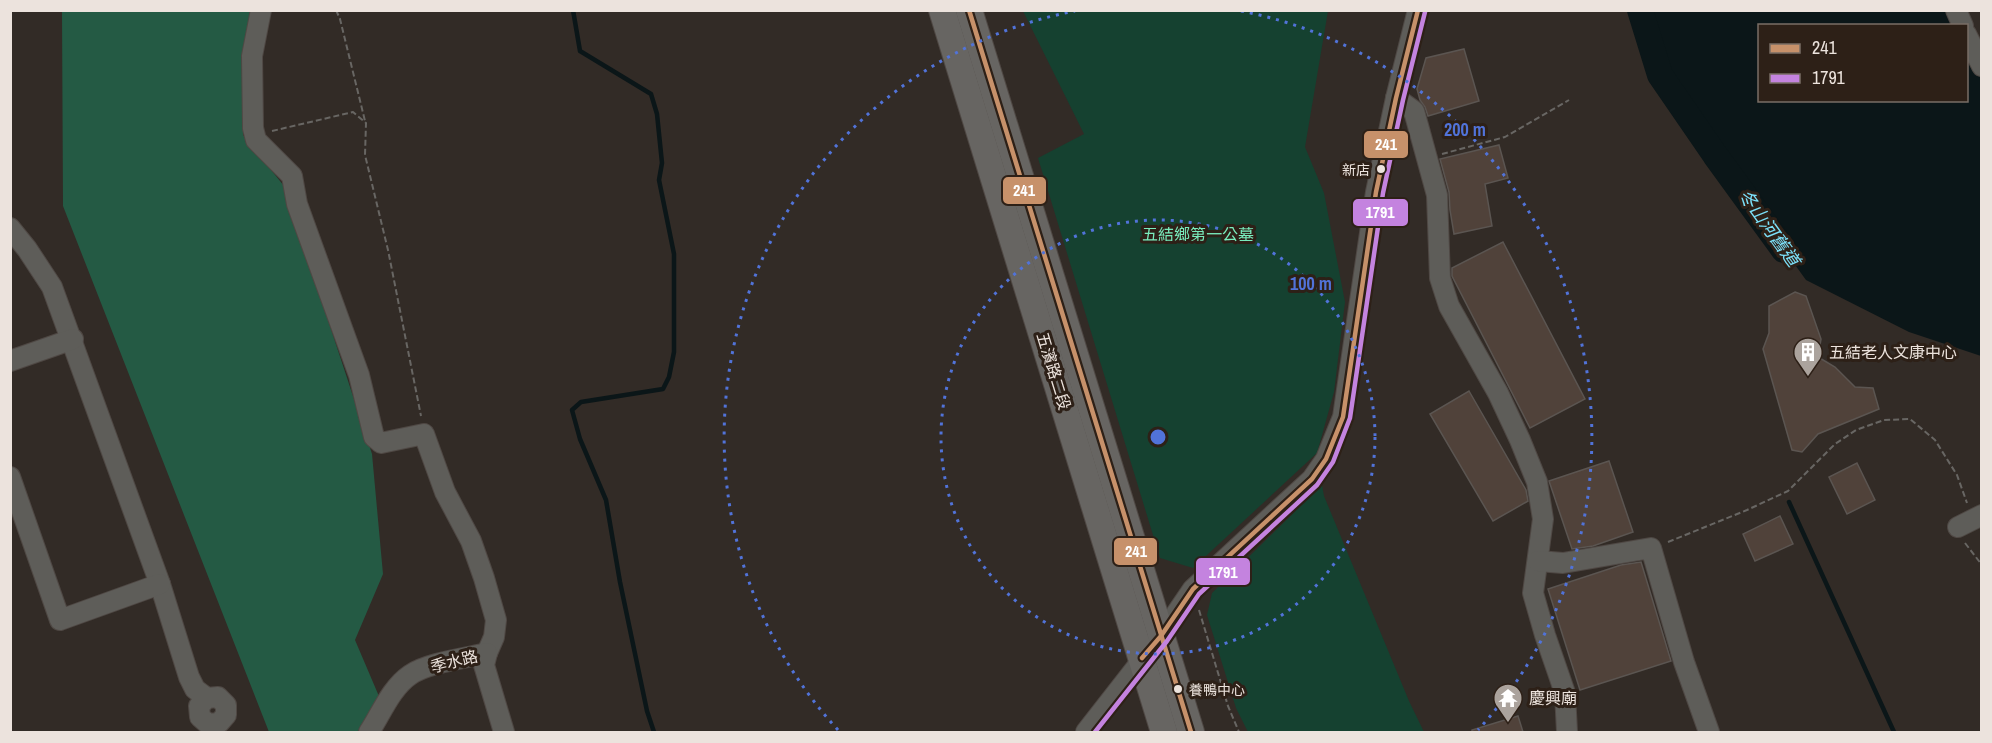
<svg xmlns="http://www.w3.org/2000/svg" width="1992" height="743" font-family="'Archivo Narrow','Noto Sans TC',sans-serif">
	<style>
		.green { fill: #154130 }
		.forest { fill: #245a44 }
		.water { fill: #0b1618 }
		.lines { fill: none; stroke-linecap: round; stroke-linejoin: round }
		.stream { stroke: #0b1618; stroke-width: 4.5 }
		.river { stroke: #0b1618; stroke-width: 26 }
		.building { fill: #50423a; stroke: #5b5551; stroke-width: 1.5 }
		.minor-casing { stroke: #4f4844; stroke-width: 22 }
		.major-casing { stroke: #4f4844; stroke-width: 28 }
		.path { stroke: #686663; stroke-width: 2; stroke-dasharray: 6 3; stroke-linecap: butt }
		.minor { stroke: #5e5d59; stroke-width: 20 }
		.major { stroke: #676562; stroke-width: 26 }
		.bus-1-casing { stroke: #2d2017; stroke-width: 9 }
		.bus-2-casing { stroke: #2d2017; stroke-width: 9 }
		.bus-1 { stroke: #c7916a; stroke-width: 4.5 }
		.bus-2 { stroke: #c483df; stroke-width: 4.5 }
		.ring { fill: none; stroke: #5173d9; stroke-width: 3; stroke-dasharray: 3 6 }
		.bus-dot { fill: #ece3dd; stroke: #2d2017; stroke-width: 2 }
		.labels { text-anchor: middle; stroke-width: 6; stroke-linejoin: round; paint-order: stroke }
		.bus-label { font-size: 14px; fill: #ece3dd; stroke: #2d2017; text-anchor: end }
		.park-label { font-size: 16px; fill: #79ecbd; stroke: #2d2017 }
		.poi-label { font-size: 16px; fill: #ece3dd; stroke: #2d2017; text-anchor: start }
		.street-label { font-size: 16px; fill: #ece3dd; stroke: #2d2017 }
		.water-label { font-size: 18px; font-style: italic; fill: #7ce1fa; stroke: #2d2017 }
		.centre { fill: #5173d9; stroke: #2d2017; stroke-width: 3 }
		.ring-label { font-size: 18px; text-anchor: middle; font-weight: bold; fill: #5173d9; stroke: #2d2017; stroke-width: 6; stroke-linejoin: round; paint-order: stroke }
		.line-badge { stroke: #2d2017; stroke-width: 2 }
		.badge-label { font-size: 16px; text-anchor: middle; font-weight: bold; fill: #fff }
	</style>
	<rect width="100%" height="100%" fill="#322b26"/>
	<g class="green">
		<path d="M1023,11H1328L1305,147L1324,193L1345,302L1334,392L1317,453L1193,568L1160,558L1038,158L1084,134Z"/>
		<path d="M1322,485L1324,496L1409,701L1424,732H1248L1236,708L1207,615L1212,593Z"/>
	</g>
	<path class="forest" d="M62,11H250L243,61V135L284,186L372,454L383,574L355,640L381,701L357,732H269L63,206Z"/>
	<path class="water" d="M1640,11H1956L1963,25L1760,26V100H1966L1967,34L1982,66L1981,356L1909,332L1806,280L1670,91C1654,66 1648,39 1640,11Z"/>
	<g class="lines">
		<g class="stream">
			<path d="M573,10L580,51L651,94L657,114L662,163L659,180L674,254V352L669,377L663,389L581,402L572,410L580,439L606,500L620,582L647,711L654,732"/>
			<path d="M1789,502L1894,732"/>
		</g>
		<path class="river" d="M1640,10L1660,75L1715,155L1784,250"/>
	</g>
	<g class="building">
		<path d="M1464,49L1479,101L1428,116L1425,107L1420,100L1417,89L1426,58Z"/>
		<path d="M1499,145L1508,178L1485,184L1492,226L1454,234L1450,210L1449,192L1440,159Z"/>
		<path d="M1503,242L1585,399L1530,428L1452,276V268Z"/>
		<path d="M1795,292L1806,296L1821,339L1818,357L1835,367L1855,387L1873,388L1879,409L1818,434L1802,452L1792,450L1763,349L1769,333V306Z"/>
		<path d="M1469,391L1526,490L1528,501L1493,521L1430,414Z"/>
		<path d="M1609,461L1633,532L1593,546L1572,549L1549,481Z"/>
		<path d="M1857,463L1875,500L1847,514L1829,477Z"/>
		<path d="M1780,516L1793,544L1755,561L1743,534Z"/>
		<path d="M1641,562L1671,661L1580,690L1548,589L1621,565Z"/>
		<path d="M1518,716L1523,732H1472V730Z"/>
	</g>
	<g class="lines">
		<g class="minor-casing">
			<g id="minor">
				<path d="M261,10L252,56L253,128L256,140L292,176L297,204L359,375L374,437L381,443L424,434L445,492L471,541L484,578L496,620L494,637L487,653"/>
				<path d="M1956,10L1963,26"/>
				<path d="M1966,34L1982,66"/>
				<path d="M1396,98L1414,111L1437,195L1440,278L1449,306L1498,393L1520,440L1537,482L1543,519L1533,593L1545,635L1565,693L1567,732"/>
				<path d="M10,228L27,249L52,287L160,584L189,677L195,689L207,698L218,697L226,705V715L219,723L208,724L200,717L199,706L207,698"/>
				<path d="M10,361L73,339"/>
				<path d="M10,477L60,620L160,584"/>
				<path d="M1958,527L1982,515"/>
				<path d="M1538,561L1563,563L1651,548L1684,662L1709,732"/>
				<path d="M369,732C381,714 391,688 410,675C427,663 466,658 487,653L484,665L504,732"/>
				<path d="M1086,732L1161,636L1193,589L1312,479L1326,459L1343,417L1376,192L1396,98L1418,10"/>
			</g>
		</g>
		<g class="major-casing">
			<g id="major">
				<path d="M942,10L1164,732"/>
				<path d="M969,10L1191,732"/>
			</g>
		</g>
		<g class="path">
			<path d="M336,10L340,19L365,121"/>
			<path d="M272,131L353,112L366,123L365,155L388,250L421,416"/>
			<path d="M1442,154L1505,137L1569,100"/>
			<path d="M1668,542L1747,510L1788,491L1835,444L1856,430L1884,420L1910,419L1935,440L1957,475L1967,503"/>
			<path d="M1965,543L1982,565"/>
			<path d="M1199,610L1228,706L1239,732"/>
		</g>
		<use href="#minor" class="minor"/>
		<use href="#major" class="major"/>
		<g class="bus-1-casing">
			<g id="bus-1">
				<path d="M969,10L1191,732"/>
				<path d="M1142,658L1161,636L1193,589L1312,479L1326,459L1343,417L1376,192L1396,98L1418,10"/>
			</g>
		</g>
		<g class="bus-2-casing">
			<path id="bus-2" d="M1095,732L1167,641L1199,594L1317,485L1333,462L1350,418L1383,193L1403,100L1425,12"/>
		</g>
		<use href="#bus-1" class="bus-1"/>
		<use href="#bus-2" class="bus-2"/>
	</g>
	<g class="ring">
		<circle cx="1158" cy="437" r="217"/>
		<path d="M838 730A434 434 0 0 1 1075 11M1241 11A434 434 0 0 1 1478 730"/>
	</g>
	<defs>
		<g id="building-pin" transform="scale(1.5)"><path d="M0 17L-7.5 6A9.5 9.5 0 1 1 7.5 6Z" fill="#aba39d" stroke="#2d2017"/><path d="M-4-6H4V6H1V3H-1V6H-4ZM-2.5-4.3h1.7v1.8h-1.7ZM.8-4.3h1.7v1.8H.8ZM-2.5-1h1.7V.8h-1.7ZM.8-1h1.7V.8H.8Z" fill="#fff"/></g>
		<g id="temple-pin" transform="scale(1.5)"><path d="M0 17L-7.5 6A9.5 9.5 0 1 1 7.5 6Z" fill="#aba39d" stroke="#2d2017"/><path d="M0-6L5-2H3V0L6.5 2.5H4V6H1.5V3h-3V6H-4V2.5H-6.5L-3 0V-2H-5Z" fill="#fff"/></g>
	</defs>
	<g fill-rule="evenodd">
		<use href="#building-pin" x="1808" y="352"/>
		<use href="#temple-pin" x="1508" y="698"/>
	</g>
	<g class="bus-dot">
		<circle cx="1381" cy="169" r="5"/>
		<circle cx="1178" cy="689" r="5"/>
	</g>
	<g class="labels">
		<g class="bus-label">
			<text x="1370" y="175">新店</text>
			<text x="1189" y="695" text-anchor="start">養鴨中心</text>
		</g>
		<g class="park-label">
			<text x="1198" y="240">五結鄉第一公墓</text>
		</g>
		<g class="poi-label">
			<text x="1829" y="358">五結老人文康中心</text>
			<text x="1529" y="704">慶興廟</text>
		</g>
		<g class="street-label">
			<text transform="translate(1054 371) rotate(73)" y="6">五濱路二段</text>
			<text transform="translate(454 661) rotate(-14)" y="6">季水路</text>
		</g>
		<g class="water-label">
			<text transform="translate(1769 228) rotate(54)" y="6">冬山河舊道</text>
		</g>
	</g>
	<circle cx="1158" cy="437" r="9" class="centre"/>
	<g class="ring-label">
		<text x="1465" y="136">200 m</text>
		<text x="1311" y="290">100 m</text>
	</g>
	<g class="line-badge">
		<rect x="1363" y="130" width="46" height="29" rx="6" fill="#c7916a"/>
		<rect x="1002" y="176" width="45" height="29" rx="6" fill="#c7916a"/>
		<rect x="1352" y="198" width="57" height="29" rx="6" fill="#c483df"/>
		<rect x="1113" y="537" width="45" height="29" rx="6" fill="#c7916a"/>
		<rect x="1195" y="557" width="56" height="29" rx="6" fill="#c483df"/>
	</g>
	<g class="badge-label">
		<text x="1386" y="150">241</text>
		<text x="1024" y="196">241</text>
		<text x="1380" y="218">1791</text>
		<text x="1136" y="557">241</text>
		<text x="1223" y="578">1791</text>
	</g>
	<rect width="1992" height="743" fill="none" stroke="#ece3dd" stroke-width="24"/>
	<rect x="1758" y="24" width="210" height="78" fill="#2d2017" stroke="#796e66" stroke-width="1.5"/>
	<rect x="1770" y="44" width="30" height="9" fill="#c7916a" stroke="#796e66" stroke-width="1.5"/>
	<text x="1812" y="54" font-size="18" fill="#ece3dd">241</text>
	<rect x="1770" y="74" width="30" height="9" fill="#c483df" stroke="#796e66" stroke-width="1.5"/>
	<text x="1812" y="84" font-size="18" fill="#ece3dd">1791</text>
</svg>
